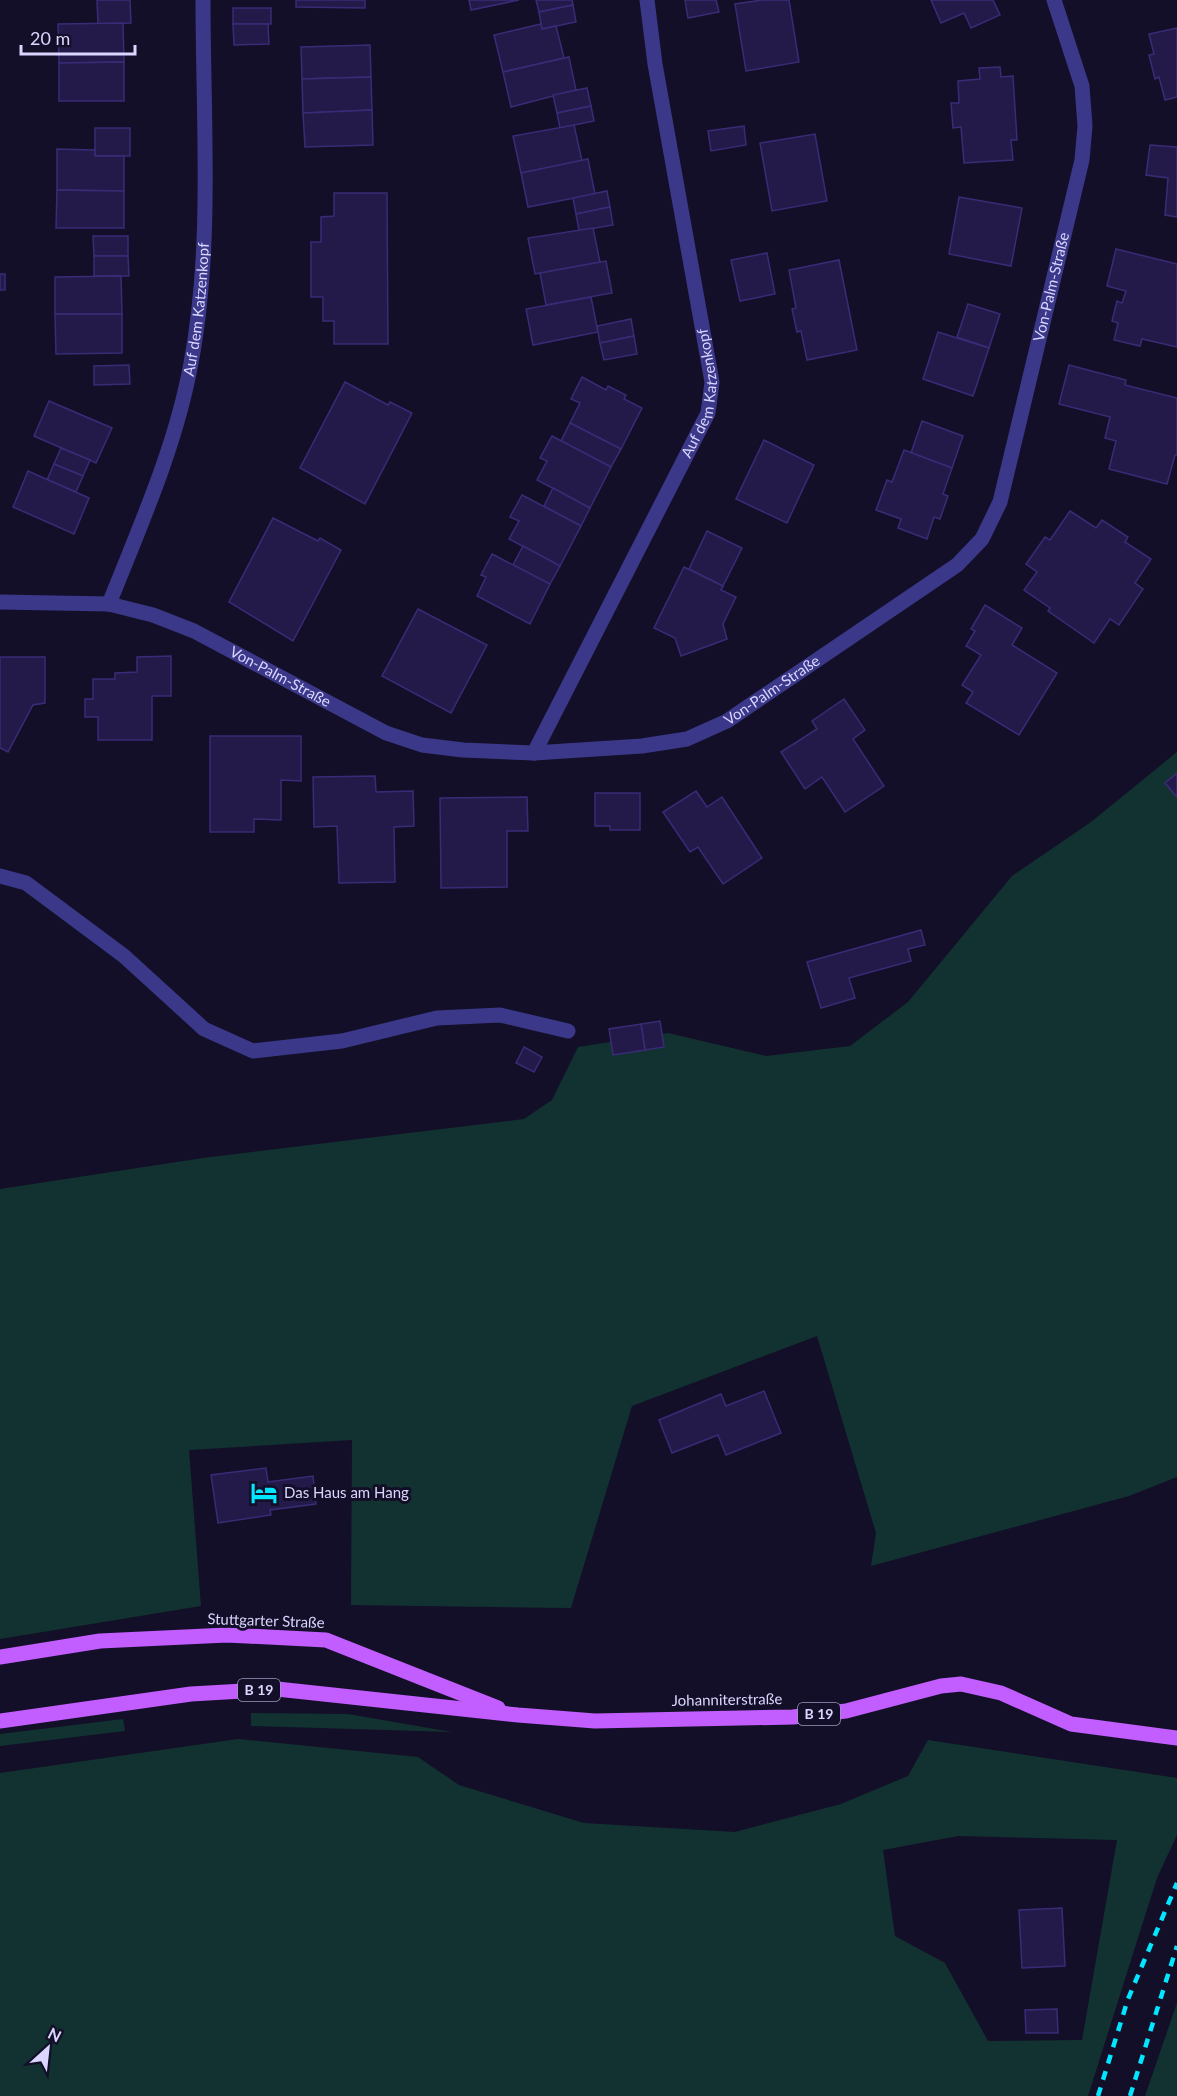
<svg xmlns="http://www.w3.org/2000/svg" width="1177" height="2096" font-family="Lato,sans-serif">
	<style>
		.green { fill: #123231; fill-rule: evenodd }
		.building { fill: #241a4a; stroke: #3a2b77; stroke-width: 1.5 }
		.lines { fill: none; stroke-linecap: round; stroke-linejoin: round }
		.lane { stroke: #3b3889; stroke-width: 15 }
		.street { stroke: #3b3889; stroke-width: 15 }
		.primary { stroke: #c25dff; stroke-width: 15 }
		.rail { stroke: #02e6ff; stroke-width: 4.5; stroke-dasharray: 9 8; stroke-linecap: butt }
		.labels { text-anchor: middle; stroke-width: 6; stroke-linejoin: round; paint-order: stroke }
		.shield { fill: #130f28; stroke: #9f9abe; stroke-width: 1.5 }
		.shield-label { font-size: 14px; font-weight: bold; fill: #dbd6ff }
		.street-label { font-size: 15px; fill: #dbd6ff; stroke: #130f28 }
		.poi-label { font-size: 15px; fill: #dbd6ff; stroke: #130f28; text-anchor: start }
	</style>
	<rect width="100%" height="100%" fill="#130f28"/>
	<g class="green">
		<path d="M1177,752V1477L1129,1496L871,1566L876,1533L817,1336L632,1406L571,1608L351,1605L352,1440L189,1450L201,1606L0,1639V1189L203,1158L524,1119L552,1100L578,1047L668,1033L766,1056L850,1046L908,1002L1012,876L1091,822Z"/>
		<path d="M251,1713L348,1714L452,1732L251,1726Z"/>
		<path d="M123,1719L125,1731L0,1746V1734Z"/>
		<path d="M238,1739L418,1757L459,1785L584,1823L735,1832L841,1804L908,1776L928,1740L1177,1778V1835L1157,1878L1088,2096H0V1773ZM958,1836L1117,1840L1082,2040L988,2041L945,1963L895,1936L883,1850Z"/>
		<path d="M1177,2003V2096H1145Z"/>
	</g>
	<g class="building">
		<path d="M97,0H130L131,23L98,24Z"/>
		<path d="M296,0H365V8L296,7Z"/>
		<path d="M469,0H519L471,10Z"/>
		<path d="M536,0H572L573,5L539,12Z"/>
		<path d="M685,0H716L719,12L688,18Z"/>
		<path d="M762,0H789L799,62L746,71L735,4Z"/>
		<path d="M931,0H993L1000,15L971,28L964,13L941,23Z"/>
		<path d="M573,5L576,22L542,29L539,12Z"/>
		<rect x="233" y="8" width="38" height="16"/>
		<path d="M123,23L124,62L59,63L58,24Z"/>
		<path d="M233,24H268L269,44L234,45Z"/>
		<path d="M541,24L542,29L556,26L564,58L503,72L494,35Z"/>
		<path d="M1177,28V97L1165,100L1159,77L1155,79L1149,55L1154,54L1149,34Z"/>
		<path d="M370,45L371,77L302,79L301,47Z"/>
		<path d="M569,57L576,90L511,107L503,72Z"/>
		<path d="M124,62V101H59V63Z"/>
		<path d="M1000,67L1001,77L1013,76L1017,140H1011L1013,160L964,163L961,127L953,128L951,103H959L958,81L980,79L979,68Z"/>
		<path d="M371,77L372,110L303,113L302,79Z"/>
		<path d="M587,88L591,106L557,113L553,95Z"/>
		<path d="M591,106L594,121L560,128L557,113Z"/>
		<path d="M372,110L373,145L305,147L303,113Z"/>
		<path d="M574,125L582,161L521,173L513,136Z"/>
		<path d="M744,126L746,145L711,151L708,131Z"/>
		<rect x="95" y="128" width="35" height="28"/>
		<path d="M815,134L827,201L772,211L760,143Z"/>
		<path d="M1150,145L1177,147V217L1165,215L1168,178L1146,175Z"/>
		<path d="M57,149L95,150V156H124V191L57,190Z"/>
		<path d="M588,159L595,194L528,207L521,173Z"/>
		<path d="M57,190L124,191V228H56Z"/>
		<path d="M607,191L610,207L576,214L573,198Z"/>
		<path d="M334,193H387L388,344H334V321H323V297H311V242H321V217L334,216Z"/>
		<path d="M959,197L1022,208L1011,266L949,254Z"/>
		<path d="M610,207L613,225L579,231L576,214Z"/>
		<path d="M593,228L600,262L535,274L528,238Z"/>
		<path d="M93,236H128V256H94Z"/>
		<path d="M1116,249L1177,264V347L1142,339L1140,346L1114,340L1118,323L1112,321L1117,301L1122,303L1126,291L1107,286Z"/>
		<path d="M767,253L775,294L740,301L731,260Z"/>
		<path d="M94,256H128L129,276H94Z"/>
		<path d="M839,260L857,350L807,360L801,331L797,332L792,309L796,308L789,270Z"/>
		<path d="M606,261L612,293L546,305L540,273Z"/>
		<rect x="0" y="274" width="5" height="16"/>
		<path d="M121,276L122,314H55V277Z"/>
		<path d="M591,297L598,332L533,345L526,309Z"/>
		<path d="M968,304L1000,314L989,348L957,337Z"/>
		<path d="M55,314H122V353L56,354Z"/>
		<path d="M631,319L634,336L600,343L597,326Z"/>
		<path d="M938,332L989,348L973,396L923,379Z"/>
		<path d="M634,336L637,354L604,360L600,343Z"/>
		<path d="M129,365L130,384L94,385V366Z"/>
		<path d="M1069,365L1126,380L1125,385L1177,398V455H1175L1167,484L1109,469L1116,441L1105,438L1110,417L1059,404Z"/>
		<path d="M582,377L606,390L608,386L626,395L624,399L642,408L621,449L570,423L580,403L571,399Z"/>
		<path d="M345,382L388,405L390,402L412,413L365,504L300,468Z"/>
		<path d="M49,401L112,428L96,463L34,436Z"/>
		<path d="M922,421L963,436L952,468L911,453Z"/>
		<path d="M570,423L621,449L611,467L561,441Z"/>
		<path d="M552,436L611,467L590,508L537,480L547,461L540,458Z"/>
		<path d="M764,440L814,465L787,523L736,499Z"/>
		<path d="M61,448L90,460L83,476L54,464Z"/>
		<path d="M904,450L952,468L943,494L948,496L940,519L934,517L927,539L898,528L901,519L876,510L887,480L892,482Z"/>
		<path d="M54,464L83,476L76,492L47,480Z"/>
		<path d="M28,471L89,498L74,534L13,507Z"/>
		<path d="M553,488L590,508L581,526L544,506Z"/>
		<path d="M522,495L581,526L560,566L509,539L519,521L510,517Z"/>
		<path d="M1070,511L1096,528L1102,520L1128,537L1125,542L1151,559L1135,583L1143,589L1119,625L1110,619L1094,643L1048,611L1050,608L1024,590L1037,572L1026,564L1045,537L1050,540Z"/>
		<path d="M273,518L318,541L320,538L341,550L293,641L229,602Z"/>
		<path d="M707,531L742,548L723,586L689,569Z"/>
		<path d="M523,546L560,566L550,584L513,565Z"/>
		<path d="M492,554L550,584L530,624L477,596L486,577L481,575Z"/>
		<path d="M684,567L723,586L721,590L736,597L723,624L727,639L681,656L675,638L654,628Z"/>
		<path d="M985,605L1022,628L1012,645L1057,673L1019,735L966,703L973,692L962,685L981,655L966,646L975,631L971,629Z"/>
		<path d="M418,609L487,645L451,713L382,676Z"/>
		<path d="M171,656V696H152V740H98V717H85V699H93V679H115V673L137,672V657Z"/>
		<path d="M0,657H45V703L33,705L8,752L0,748Z"/>
		<path d="M844,699L865,730L853,739L884,786L845,812L822,777L805,789L781,752L817,729L812,721Z"/>
		<path d="M210,736H301V781L281,780V820L254,819V832H210Z"/>
		<path d="M1177,773V797L1165,783Z"/>
		<path d="M375,776L376,792L413,791L414,826L394,827L395,882L339,883L337,826L314,827L313,777Z"/>
		<path d="M696,791L707,807L722,797L762,858L723,884L698,847L690,852L663,812Z"/>
		<path d="M595,793H640V830H610V826H595Z"/>
		<path d="M527,797L528,831H507V887L441,888L440,798Z"/>
		<path d="M921,930L925,945L908,949L911,961L849,978L855,998L821,1008L807,962Z"/>
		<path d="M660,1021L664,1047L645,1050L641,1024Z"/>
		<path d="M641,1024L645,1050L613,1055L609,1029Z"/>
		<path d="M524,1047L542,1057L534,1072L516,1063Z"/>
		<path d="M764,1391L781,1433L726,1455L718,1435L672,1453L659,1420L721,1394L726,1406Z"/>
		<path d="M266,1468L268,1482L313,1476L316,1504L270,1510L271,1515L218,1523L211,1475Z"/>
		<path d="M1062,1908L1065,1966L1022,1968L1019,1910Z"/>
		<path d="M1057,2009L1058,2033H1026L1025,2010Z"/>
	</g>
	<g class="lines">
		<path class="lane" d="M0,876L26,883L124,956L204,1029L253,1051L342,1041L437,1018L500,1015L568,1031"/>
		<g class="street">
			<path id="s1" d="M0,602L109,604L153,615L194,631L386,733L422,745L463,750L534,753L642,746L687,739L727,721L957,565L982,539L1000,502L1082,160L1085,126L1082,86L1054,0"/>
			<path id="s2" d="M109,604C140,526 176,446 191,363C213,247 203,119 203,0"/>
			<path id="s3" d="M534,753L708,413L712,382L655,64L647,0"/>
		</g>
		<g class="primary">
			<path d="M0,1657L100,1641L227,1635L326,1640L498,1708"/>
			<path d="M0,1721L191,1694L277,1689L518,1715L595,1721L793,1717L846,1711L941,1686L961,1684L1001,1693L1071,1724L1177,1738"/>
		</g>
		<g class="rail">
			<path d="M1098,2096L1128,1999L1177,1883"/>
			<path d="M1130,2096L1177,1946"/>
		</g>
	</g>
	<defs>
		<g id="hotel-bare" transform="scale(2.07)"><path d="M-6-4.5h1.5V1H6V5H4.5V3h-9V5H-6ZM-4 0a1.8 1.8 0 1 1 3.6 0ZM.5 0V-2.5h3Q6-2.5 6 0Z" fill="#02e6ff" stroke="#130f28" stroke-width="2.5" paint-order="stroke"/></g>
	</defs>
	<g fill-rule="evenodd">
		<use href="#hotel-bare" x="264" y="1493"/>
	</g>
	<g class="labels">
		<g class="shield">
			<rect x="238" y="1679" width="42" height="22" rx="4.5"/>
			<rect x="798" y="1703" width="42" height="22" rx="4.5"/>
		</g>
		<g class="shield-label">
			<text x="259" y="1695">B 19</text>
			<text x="819" y="1719">B 19</text>
		</g>
		<g class="street-label">
			<text dy="5" stroke="none"><textPath href="#s1" startOffset="1340">Von-Palm-Straße</textPath></text>
			<text dy="5" stroke="none"><textPath href="#s2" startOffset="309">Auf dem Katzenkopf</textPath></text>
			<text dy="5" stroke="none"><textPath href="#s3" startOffset="400">Auf dem Katzenkopf</textPath></text>
			<text dy="5" stroke="none"><textPath href="#s1" startOffset="296">Von-Palm-Straße</textPath></text>
			<text dy="5" stroke="none"><textPath href="#s1" startOffset="818">Von-Palm-Straße</textPath></text>
			<text transform="translate(266 1621) rotate(2)" y="5">Stuttgarter Straße</text>
			<text transform="translate(727 1700) rotate(-1)" y="5">Johanniterstraße</text>
		</g>
		<g class="poi-label">
			<text x="284" y="1498">Das Haus am Hang</text>
		</g>
	</g>
	<g transform="translate(48 2048) rotate(27)" stroke="#130f28" stroke-width="4.5" paint-order="stroke">
	<path d="M0-4.5L10 22L0 15L-10 22Z" fill="#dbd6ff"/>
	<text y="-9" font-size="16" font-weight="bold" text-anchor="middle" fill="#dbd6ff">N</text>
	</g>
	<path d="M21 45v9h114v-9" fill="none" stroke="#dbd6ff" stroke-width="3"/>
	<text x="30" y="45" font-size="18" fill="#dbd6ff" stroke="#130f28" stroke-width="4.5" paint-order="stroke">20 m</text>
</svg>
